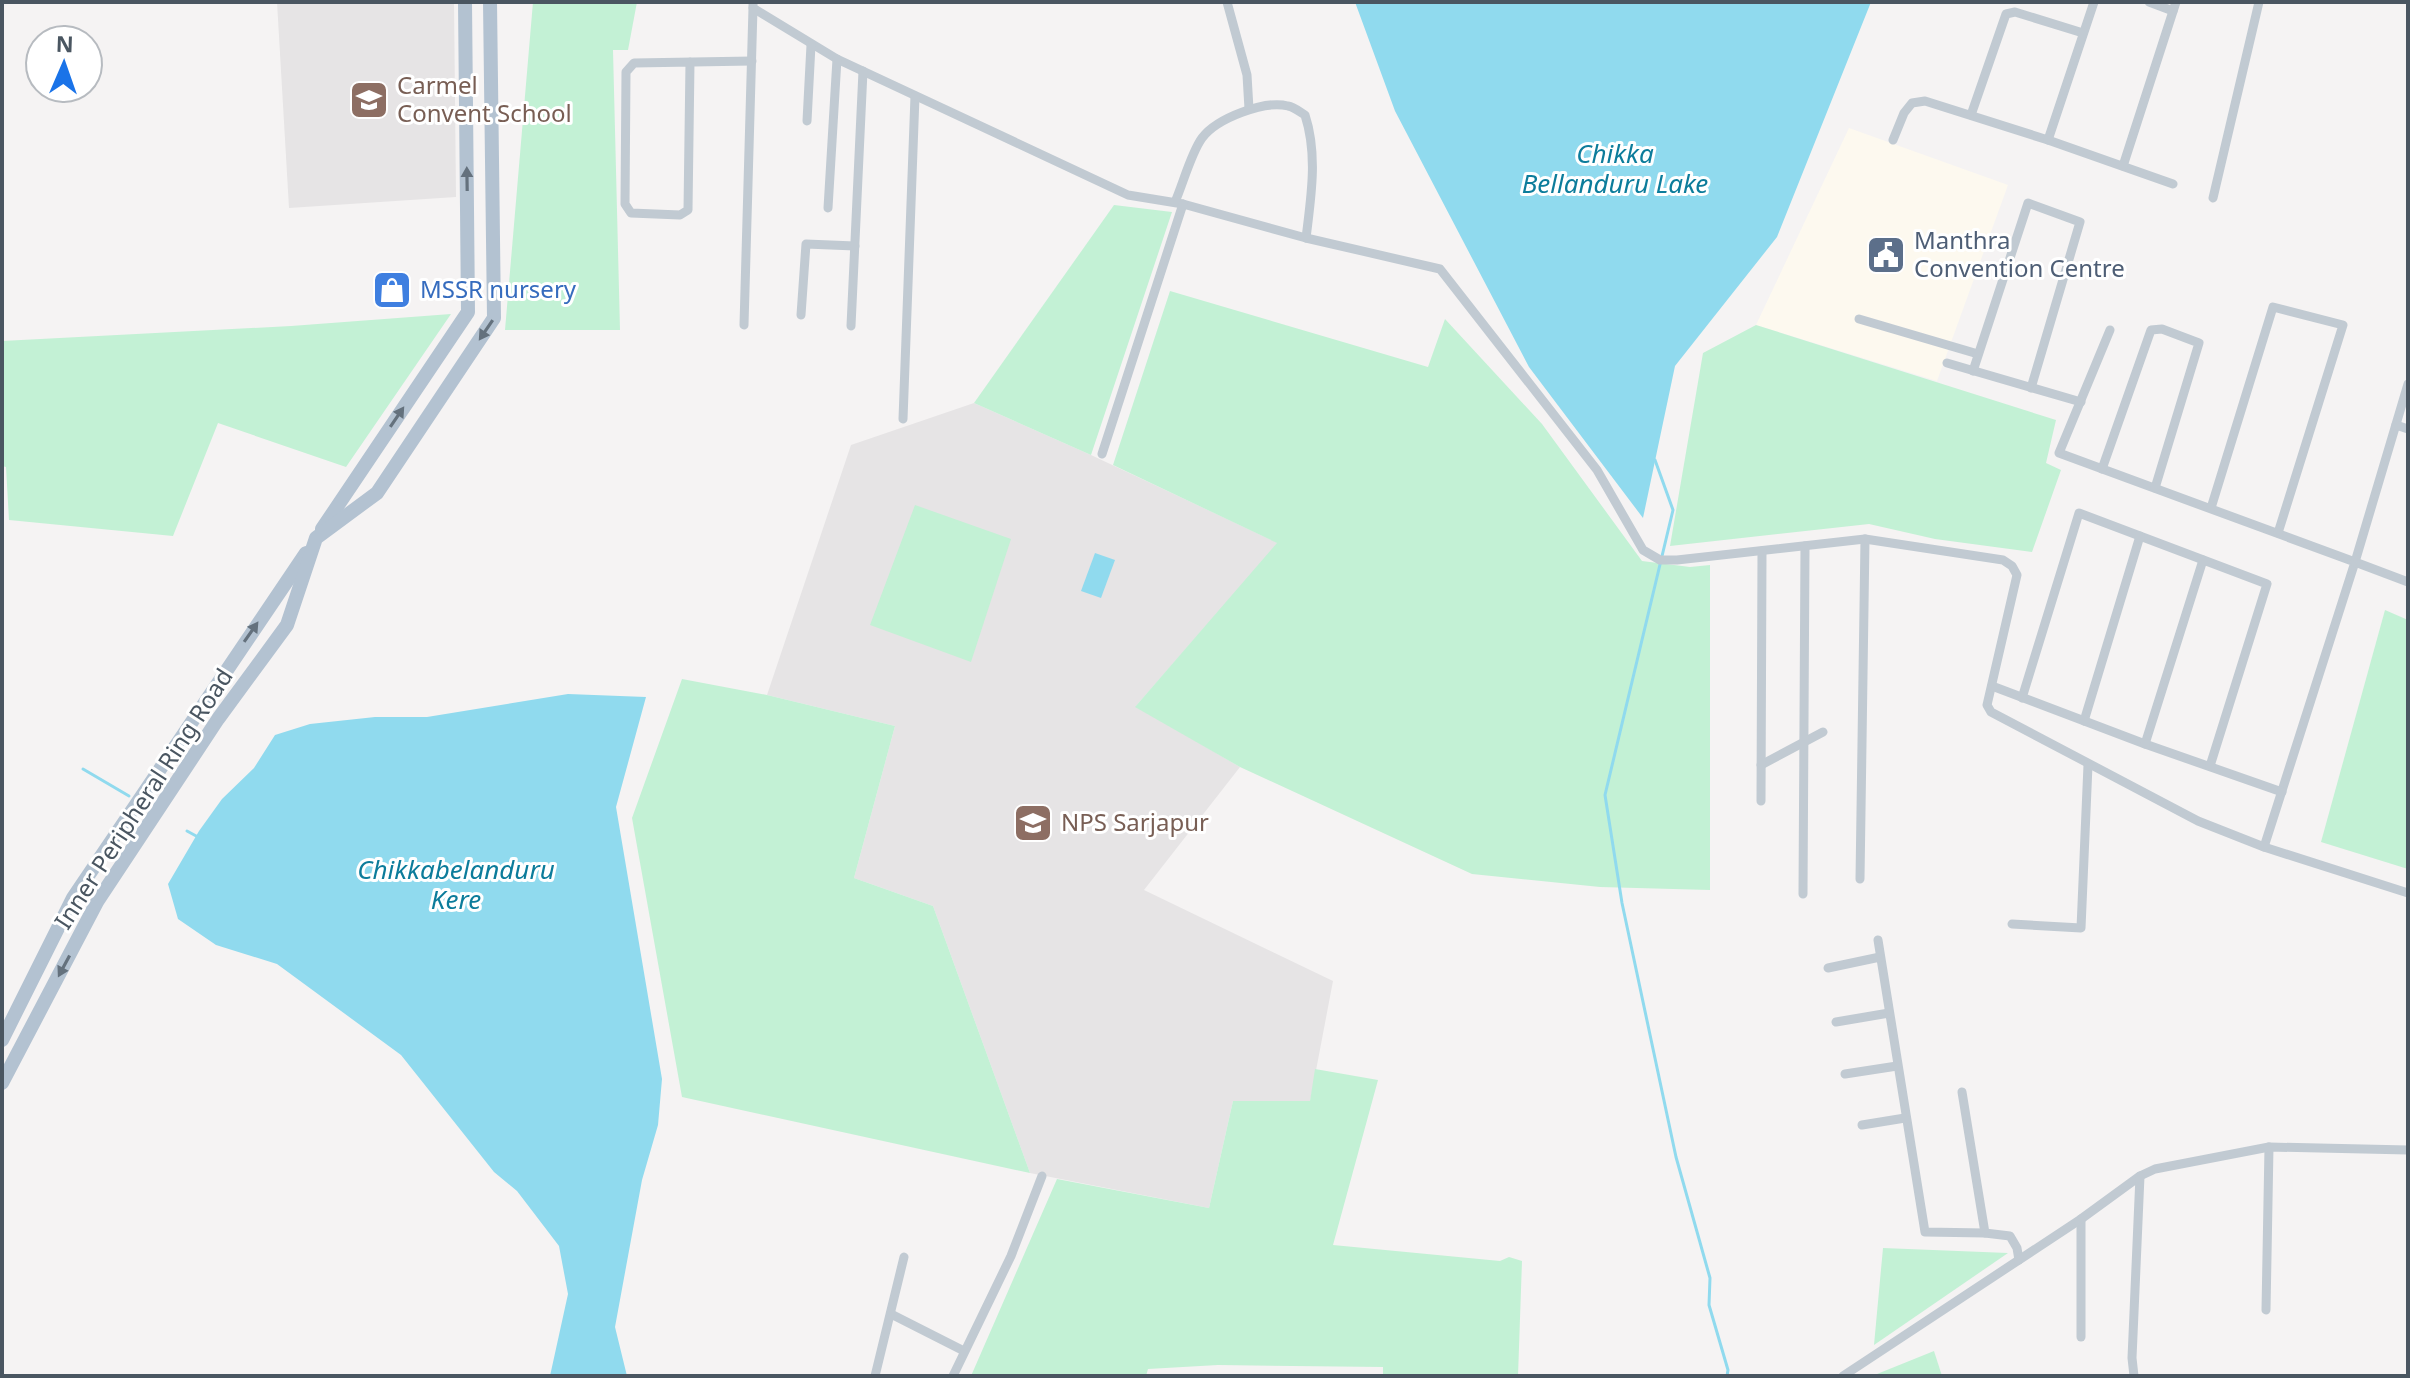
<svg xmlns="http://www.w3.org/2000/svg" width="2410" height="1378" font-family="'Noto Sans',sans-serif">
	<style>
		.commercial { fill: #fdf9ef }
		.education { fill: #e6e4e5 }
		.green { fill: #c3f1d5 }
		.water { fill: #90daee }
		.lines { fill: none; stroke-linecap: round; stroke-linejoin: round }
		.stream { stroke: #90daee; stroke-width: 3 }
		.street { stroke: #c1cad2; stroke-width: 9 }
		.primary { stroke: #b3c2d1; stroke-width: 14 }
		.oneway { fill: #64717d }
		.labels { text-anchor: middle; stroke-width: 6; stroke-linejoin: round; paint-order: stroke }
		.education-label { font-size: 24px; fill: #785e54; stroke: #fff; text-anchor: start }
		.service-label { font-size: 24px; fill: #4e5e75; stroke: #fff; text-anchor: start }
		.shop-label { font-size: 24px; fill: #366cbe; stroke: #fff; text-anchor: start }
		.street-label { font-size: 24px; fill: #4a5661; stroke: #fff }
		.water-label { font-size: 26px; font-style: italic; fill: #0c7c9b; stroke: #fff }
	</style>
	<rect width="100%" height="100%" fill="#f5f3f3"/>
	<path class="commercial" d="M1849,128L2008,185L1937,381L1756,325Z"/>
	<g class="education">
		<path d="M277,2H454L456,197L289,208Z"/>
		<path d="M974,403L1091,455L1278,543L1136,706L1240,767L1144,890L1333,981L1310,1102L1233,1101L1209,1208L1030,1173L933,906L854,878L895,726L767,695L851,445Z"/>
	</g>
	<g class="green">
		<path d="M533,2H637L628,50H613L620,330H505Z"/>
		<path d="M1114,205L1172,212L1091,455L974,403Z"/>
		<path d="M1170,291L1428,367L1445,319L1542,424L1642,561L1690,567L1710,565V890L1600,887L1472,874L1240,767L1135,707L1277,543L1113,465Z"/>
		<path d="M451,314L346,467L218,423L173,536L9,520L6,467L2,466V341L291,326Z"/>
		<path d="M1756,325L2056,420L2046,463L2061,470L2032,552L1935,539L1869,524L1670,546L1703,353Z"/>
		<path d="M915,505L1011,539L971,662L870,625Z"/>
		<path d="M2385,610L2408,620V869L2321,842Z"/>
		<path d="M682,679L767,695L895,726L854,878L933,906L1030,1173L682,1097L632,818Z"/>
		<path d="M1315,1069L1378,1080L1333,1245L1500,1261L1509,1257L1522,1261L1518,1376H1383V1367L1218,1365L1148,1369L1146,1376H971L1057,1179L1209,1208L1233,1101H1310Z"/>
		<path d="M1883,1248L2008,1253L1874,1345Z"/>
		<path d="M1934,1351L1942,1376H1878L1877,1374Z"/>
	</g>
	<g class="water">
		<path d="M1355,2H1871L1777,237L1675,366L1643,518L1529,367L1395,111Z"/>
		<path d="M1095,553L1115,560L1101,598L1081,591Z"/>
		<path d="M568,694L646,697L616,807L662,1079L658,1125L642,1180L615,1327L627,1376H550L568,1294L559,1246L517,1191L494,1172L401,1055L277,964L216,945L178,919L168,884L199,831L222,799L254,768L275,735L310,724L375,717H427Z"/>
	</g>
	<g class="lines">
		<g class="stream">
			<path d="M1655,460L1673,510L1605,795L1622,903L1676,1157L1710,1278L1709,1305L1728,1370L1727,1376"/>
			<path d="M83,769L129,796"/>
			<path d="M187,831L198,837"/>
		</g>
		<g class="street">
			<path d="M753,2V8L837,59L1128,195L1183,204L1306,238L1440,269L1597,470L1643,550L1660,560H1677L1865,539L2003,560L2012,566L2017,575L1987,705L1991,712L2198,821L2264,847L2408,893"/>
			<path d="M1227,2L1247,75L1249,109"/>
			<path d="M2149,2L2173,11"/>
			<path d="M690,62L688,210L680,215L631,213L625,204L626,72L634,63L752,61"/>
			<path d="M1971,115L2006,14L2015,12L2083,33"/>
			<path d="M807,121L811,45"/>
			<path d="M1893,140L1904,113L1912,103L1925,101L2048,140L2173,184"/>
			<path d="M2048,140L2094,2"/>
			<path d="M2123,166L2176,2"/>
			<path d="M2213,198L2259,2"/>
			<path d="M1175,202C1183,184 1191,153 1202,138C1217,118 1265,100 1288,106C1294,107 1300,112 1305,115C1318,155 1311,197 1306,238"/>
			<path d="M828,208L837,59"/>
			<path d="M801,315L806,244L855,246"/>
			<path d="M1859,319L1978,354"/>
			<path d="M744,325L753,8"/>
			<path d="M851,326L863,71"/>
			<path d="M2110,330L2059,453L2355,562L2264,847"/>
			<path d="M1947,363L2081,402"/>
			<path d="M1973,371L2028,203L2080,222L2031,388"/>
			<path d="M2408,384L2355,562L2408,582"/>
			<path d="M903,419L915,96"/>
			<path d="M2396,425L2408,429"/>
			<path d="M1102,454L1183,204"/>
			<path d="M2102,469L2151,330L2162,329L2199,343L2155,488"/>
			<path d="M2211,508L2273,307L2343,325L2278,533"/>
			<path d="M1992,686L2145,744L2282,792"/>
			<path d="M2022,698L2079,513L2267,584L2210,766"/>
			<path d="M2084,721L2140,536"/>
			<path d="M2145,744L2203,560"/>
			<path d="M1761,765L1823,732"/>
			<path d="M1761,801L1762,551"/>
			<path d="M1860,879L1865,539"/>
			<path d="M1803,894L1805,546"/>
			<path d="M2012,924L2081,928L2088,765"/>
			<path d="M1878,940L1925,1232L1985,1233"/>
			<path d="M1828,968L1880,957"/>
			<path d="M1836,1022L1889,1013"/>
			<path d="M1845,1074L1897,1066"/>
			<path d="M1962,1092L1985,1233L2010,1236L2017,1248L2019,1260"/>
			<path d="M1862,1125L1905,1118"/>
			<path d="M2081,1219V1337"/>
			<path d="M2266,1310L2269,1147"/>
			<path d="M891,1314L964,1351"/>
			<path d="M875,1376L904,1257"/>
			<path d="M953,1376L1011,1256L1042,1176"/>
			<path d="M1843,1376L2081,1219L2140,1176L2155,1169L2269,1147L2408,1150"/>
			<path d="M2134,1376L2132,1358L2140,1176"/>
		</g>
		<g class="primary">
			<path d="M322,529L468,312L465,2"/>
			<path d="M2,1040L73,898L306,553"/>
			<path d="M2,1083L97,902L218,719L287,625L316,538L377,493L494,318L490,2"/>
		</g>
	</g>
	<defs><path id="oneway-solid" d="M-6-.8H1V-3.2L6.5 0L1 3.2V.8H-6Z" transform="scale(2)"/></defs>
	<g class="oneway">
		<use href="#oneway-solid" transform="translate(467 179) rotate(-91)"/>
		<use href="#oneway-solid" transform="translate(486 330) rotate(124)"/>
		<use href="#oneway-solid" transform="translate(397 417) rotate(-56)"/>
		<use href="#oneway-solid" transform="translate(251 632) rotate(-55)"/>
		<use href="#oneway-solid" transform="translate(64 966) rotate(118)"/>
	</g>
	<defs>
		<g id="school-square" transform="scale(2)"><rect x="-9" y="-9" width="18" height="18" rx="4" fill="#8d6e63" stroke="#fff"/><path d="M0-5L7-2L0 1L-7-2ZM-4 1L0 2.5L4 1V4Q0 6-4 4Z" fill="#fff"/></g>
		<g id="civic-square" transform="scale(2)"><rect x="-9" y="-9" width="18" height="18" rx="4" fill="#5c6f8a" stroke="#fff"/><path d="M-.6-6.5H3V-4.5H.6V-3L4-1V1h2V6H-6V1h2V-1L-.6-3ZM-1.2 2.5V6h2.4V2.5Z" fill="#fff"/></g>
		<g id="shop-square" transform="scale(2)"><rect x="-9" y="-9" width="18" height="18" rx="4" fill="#3f7fe0" stroke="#fff"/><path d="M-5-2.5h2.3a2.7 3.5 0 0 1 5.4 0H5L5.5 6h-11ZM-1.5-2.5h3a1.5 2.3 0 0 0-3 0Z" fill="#fff"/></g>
	</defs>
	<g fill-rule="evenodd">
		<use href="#school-square" x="369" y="100"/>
		<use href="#civic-square" x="1886" y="255"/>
		<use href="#shop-square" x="392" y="290"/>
		<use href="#school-square" x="1033" y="823"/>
	</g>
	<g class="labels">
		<g class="education-label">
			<text x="397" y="94">Carmel<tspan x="397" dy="28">Convent School</tspan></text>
			<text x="1061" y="831">NPS Sarjapur</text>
		</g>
		<g class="service-label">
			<text x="1914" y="249">Manthra<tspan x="1914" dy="28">Convention Centre</tspan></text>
		</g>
		<g class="shop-label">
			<text x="420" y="298">MSSR nursery</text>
		</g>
		<g class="street-label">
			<text transform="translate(144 799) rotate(-57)" y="8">Inner Peripheral Ring Road</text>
		</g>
		<g class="water-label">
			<text x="1615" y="163">Chikka<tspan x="1615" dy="30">Bellanduru Lake</tspan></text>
			<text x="456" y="879">Chikkabelanduru<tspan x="456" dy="30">Kere</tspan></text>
		</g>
	</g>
	<rect width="2410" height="1378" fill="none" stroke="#4a5661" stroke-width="8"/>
	<g transform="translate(64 64) rotate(2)"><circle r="38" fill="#ffffff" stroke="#b7bbc0" stroke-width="2"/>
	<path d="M0-6L14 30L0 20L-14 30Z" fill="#1a73e8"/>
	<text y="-12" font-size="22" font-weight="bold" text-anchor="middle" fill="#4a5661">N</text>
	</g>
</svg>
